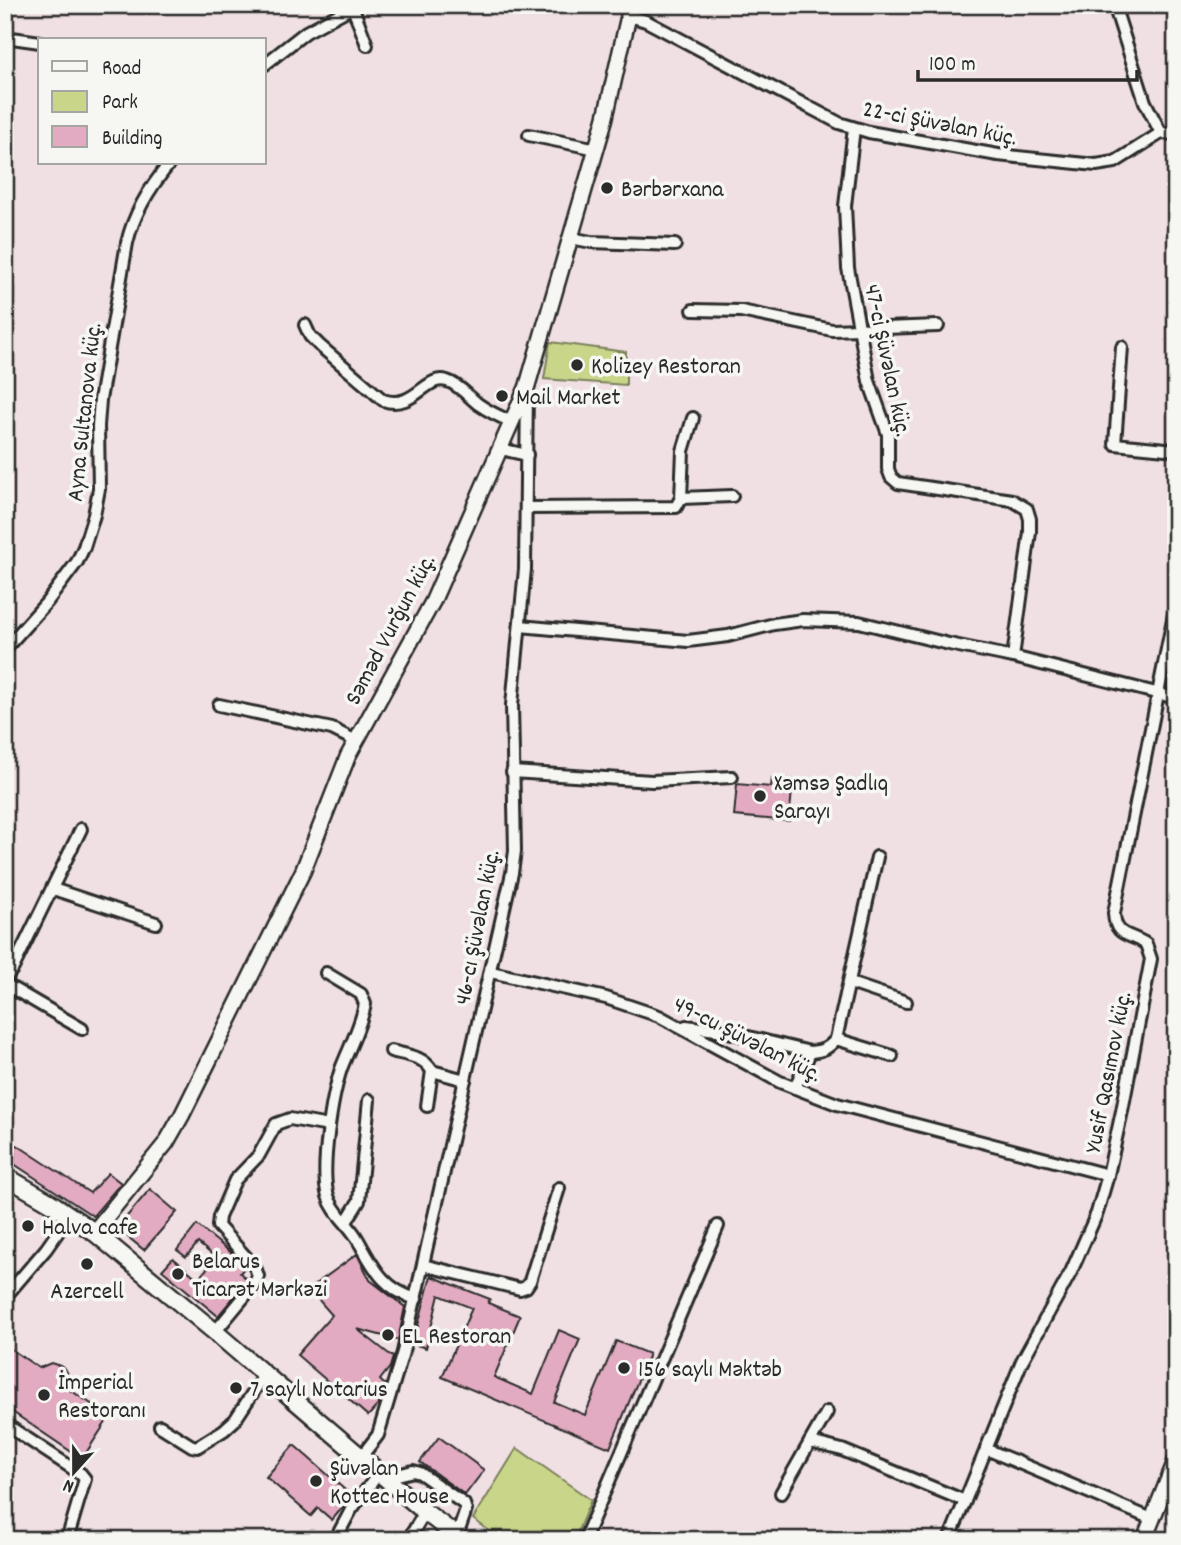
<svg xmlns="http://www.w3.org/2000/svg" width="1181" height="1545" font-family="Dekko,sans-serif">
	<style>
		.green { fill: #c9d68a; stroke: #7a805a; stroke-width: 2 }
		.building { fill: #e2abc2; stroke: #2b2b2b; stroke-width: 2 }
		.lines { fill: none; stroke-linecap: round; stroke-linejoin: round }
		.minor-casing { stroke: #2b2b2b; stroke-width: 16 }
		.tertiary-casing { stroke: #2b2b2b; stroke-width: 19 }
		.secondary-casing { stroke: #2b2b2b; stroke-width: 21 }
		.minor { stroke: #f6f6f2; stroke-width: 10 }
		.tertiary { stroke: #f6f6f2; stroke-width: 14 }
		.secondary { stroke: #f6f6f2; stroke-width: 16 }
		.poi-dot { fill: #2b2b2b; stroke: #f6f6f2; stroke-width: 2.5 }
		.labels { text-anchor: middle; stroke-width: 7; stroke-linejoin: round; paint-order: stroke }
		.street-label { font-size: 24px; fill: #2b2b2b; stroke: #f6f6f2 }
		.poi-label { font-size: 24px; fill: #2b2b2b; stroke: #f6f6f2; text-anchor: start }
	</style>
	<rect width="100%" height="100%" fill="#f0e0e4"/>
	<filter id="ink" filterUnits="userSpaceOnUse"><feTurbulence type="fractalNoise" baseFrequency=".0143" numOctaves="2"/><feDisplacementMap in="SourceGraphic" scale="14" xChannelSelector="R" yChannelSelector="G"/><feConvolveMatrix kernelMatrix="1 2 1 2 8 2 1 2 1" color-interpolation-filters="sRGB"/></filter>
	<g filter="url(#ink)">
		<g class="green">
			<path d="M550,342L626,352V385L544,379Z"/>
			<path d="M517,1448L591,1500L574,1540H502L473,1519Z"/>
		</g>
		<g class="building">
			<path d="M772,778L793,780L789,821L734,816L737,784L771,787Z"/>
			<path d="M5,1137L90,1193L108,1173L121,1183L93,1216L5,1158Z"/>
			<path d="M150,1189L177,1212L144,1250L117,1228Z"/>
			<path d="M197,1225L234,1255L245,1267L240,1273L248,1280L218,1316L162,1270L173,1258L198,1279L216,1258L198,1243L186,1257L177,1250Z"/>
			<path d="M357,1254L370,1280L405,1307L398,1340L357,1329L393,1357L390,1367L380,1380L385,1385L375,1396L380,1401L379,1404L368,1416L297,1355L332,1315L309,1289Z"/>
			<path d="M431,1276L490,1299L488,1303L520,1316L494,1377L533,1394L559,1330L580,1339L554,1402L585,1415L616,1341L649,1354L610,1448L442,1377L472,1308L439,1295L426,1348L413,1344Z"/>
			<path d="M5,1345L39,1368L51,1363L60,1366L66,1370L69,1377L67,1388L110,1416L82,1459L5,1407Z"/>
			<path d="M439,1437L484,1470L465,1495L420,1462Z"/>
			<path d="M294,1445L352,1496L332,1520L318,1508L311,1516L266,1477Z"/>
		</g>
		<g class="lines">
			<g class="minor-casing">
				<g id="minor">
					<path d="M1114,5L1145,102L1161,133"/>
					<path d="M353,8L367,45"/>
					<path d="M629,16L646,21L839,123L869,132L998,155L1096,165L1115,162L1161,133L1176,134"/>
					<path d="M5,37L40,42"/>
					<path d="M264,65L306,32L356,5"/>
					<path d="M854,128L845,206L848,268L869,381L888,434V469L891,477L898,483L1012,500L1027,509L1030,519V532L1013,657"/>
					<path d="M529,135L597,149"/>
					<path d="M571,238L591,242L675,245"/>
					<path d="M693,310L741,311L832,330L938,326"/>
					<path d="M305,325L310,336L319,345L383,400C414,411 426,374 447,381C458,384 469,397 478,404C488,411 500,417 512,422"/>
					<path d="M1122,347L1115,444L1176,450"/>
					<path d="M501,449L527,455"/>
					<path d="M681,498L732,496"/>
					<path d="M526,508L676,507L681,498L683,451L693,418"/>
					<path d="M520,626L688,641L728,636L774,624L803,620L859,622L949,644L1013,657L1176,698"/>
					<path d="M5,649L47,602L77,562L84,547L94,515L99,489L98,426L100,400L127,243C134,212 150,187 170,163"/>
					<path d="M219,705L332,729L356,741"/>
					<path d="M512,772L652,781L732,777"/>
					<path d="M53,889L156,923"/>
					<path d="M491,972L606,998L659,1016L780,1082L837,1104L1108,1175"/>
					<path d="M326,973L361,994L365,1004C361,1026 349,1048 341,1069C332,1097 320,1169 328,1196C333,1213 350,1225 358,1240C374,1268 383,1289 416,1299"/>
					<path d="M5,979L13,968L81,829"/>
					<path d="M850,983L906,1002"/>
					<path d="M5,984L82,1029"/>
					<path d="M686,1026L724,1031L810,1052C822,1051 828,1049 836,1039L877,857"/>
					<path d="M836,1039L892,1056"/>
					<path d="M391,1051C406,1055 424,1056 432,1071L465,1080"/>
					<path d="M795,1088L810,1052"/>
					<path d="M427,1106L432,1071"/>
					<path d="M346,1222L359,1201L369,1100"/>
					<path d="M423,1265L520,1289L526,1287L530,1281L559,1188"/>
					<path d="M5,1297L46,1249L70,1215"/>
					<path d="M215,1332L254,1285L258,1276L255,1267L218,1226L219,1217L235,1180L259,1155L276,1124L290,1119L329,1126"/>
					<path d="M5,1424L81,1474L85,1479L67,1540"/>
					<path d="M160,1426L192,1446L197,1447L224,1430L235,1420L265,1374"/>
					<path d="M810,1442L842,1450L965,1501"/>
					<path d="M986,1449L1152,1519"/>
					<path d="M361,1457L378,1435L403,1352L512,873L515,851L512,705L525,569L527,390"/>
					<path d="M386,1478L413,1471L420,1473L464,1504L466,1510L457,1536"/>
					<path d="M781,1493L827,1412"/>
					<path d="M335,1540L351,1510L379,1473"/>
					<path d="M408,1540L425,1512"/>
					<path d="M584,1540L718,1226"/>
					<path d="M949,1540L1022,1361L1071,1272L1097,1213L1108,1175L1122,1111L1151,959L1146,944C1130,933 1115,938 1114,913L1176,604"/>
				</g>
			</g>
			<g class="tertiary-casing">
				<g id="tertiary">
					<path d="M94,1232L166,1143L182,1115L303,871L348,756L433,601L527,387L605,119L631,5"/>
					<path d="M1144,1540L1176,1460"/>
				</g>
			</g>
			<g class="secondary-casing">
				<path id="secondary" d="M5,1176L51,1203L94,1232L215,1332L425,1512L462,1540"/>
			</g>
			<use href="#minor" class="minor"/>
			<use href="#tertiary" class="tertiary"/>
			<use href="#secondary" class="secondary"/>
		</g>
	</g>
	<g class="poi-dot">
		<circle cx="607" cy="188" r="7"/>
		<circle cx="577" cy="365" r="7"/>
		<circle cx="502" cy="396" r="7"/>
		<circle cx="760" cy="796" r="7"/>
		<circle cx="28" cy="1226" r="7"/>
		<circle cx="87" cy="1264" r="7"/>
		<circle cx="178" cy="1274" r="7"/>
		<circle cx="388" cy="1335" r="7"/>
		<circle cx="624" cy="1368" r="7"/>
		<circle cx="236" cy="1388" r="7"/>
		<circle cx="44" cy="1395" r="7"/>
		<circle cx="316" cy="1481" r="7"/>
	</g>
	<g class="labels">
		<g class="street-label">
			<text transform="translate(940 122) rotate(11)" y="8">22-ci Şüvəlan küç.</text>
			<text transform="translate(889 360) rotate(78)" y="8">47-ci Şüvəlan küç.</text>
			<text transform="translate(83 412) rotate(-84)" y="8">Ayna Sultanova küç.</text>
			<text transform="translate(389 629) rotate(-62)" y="8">Səməd Vurğun küç.</text>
			<text transform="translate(476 927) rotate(-79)" y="8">46-cı Şüvəlan küç.</text>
			<text transform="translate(748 1038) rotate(27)" y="8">49-cu Şüvəlan küç.</text>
			<text transform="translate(1107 1072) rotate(-79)" y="8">Yusif Qasımov küç.</text>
		</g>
		<g class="poi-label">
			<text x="621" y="196">Bərbərxana</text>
			<text x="591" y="373">Kolizey Restoran</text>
			<text x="516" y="404">Mail Market</text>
			<text x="774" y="790">Xəmsə Şadlıq<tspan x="774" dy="28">Sarayı</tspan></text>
			<text x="42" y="1234">Halva cafe</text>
			<text x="192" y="1268">Belarus<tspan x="192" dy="28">Ticarət Mərkəzi</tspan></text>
			<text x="87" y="1298" text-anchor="middle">Azercell</text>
			<text x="402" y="1343">EL Restoran</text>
			<text x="638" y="1376">156 saylı Məktəb</text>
			<text x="58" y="1389">İmperial<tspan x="58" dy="28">Restoranı</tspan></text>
			<text x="250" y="1396">7 saylı Notarius</text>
			<text x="330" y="1475">Şüvəlan<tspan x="330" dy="28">Kottec House</tspan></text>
		</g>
	</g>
	<rect width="1181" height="1545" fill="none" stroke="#f6f6f2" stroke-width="28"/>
	<rect x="14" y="14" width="1153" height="1517" fill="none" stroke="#2b2b2b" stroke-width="2.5" filter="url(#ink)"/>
	<rect x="38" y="38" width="228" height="126" fill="#f6f6f2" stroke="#a5a5a2" stroke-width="2"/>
	<rect x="52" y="61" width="35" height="10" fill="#f6f6f2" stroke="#a5a5a2" stroke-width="2"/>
	<text x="102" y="74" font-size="21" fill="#2b2b2b">Road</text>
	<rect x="52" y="91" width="35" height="21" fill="#c9d68a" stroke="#a5a5a2" stroke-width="2"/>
	<text x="102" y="108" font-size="21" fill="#2b2b2b">Park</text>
	<rect x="52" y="126" width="35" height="21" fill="#e2abc2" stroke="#a5a5a2" stroke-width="2"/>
	<text x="102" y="144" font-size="21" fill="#2b2b2b">Building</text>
	<g transform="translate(74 1472) rotate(201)" stroke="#f6f6f2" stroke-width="5" paint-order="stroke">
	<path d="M0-5L12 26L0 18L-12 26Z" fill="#2b2b2b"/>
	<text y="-10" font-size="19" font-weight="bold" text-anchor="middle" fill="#2b2b2b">N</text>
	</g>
	<path d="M918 70v10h219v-10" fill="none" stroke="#2b2b2b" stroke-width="3.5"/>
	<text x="929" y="70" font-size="21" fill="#2b2b2b" stroke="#f6f6f2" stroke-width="5" paint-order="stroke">100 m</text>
</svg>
